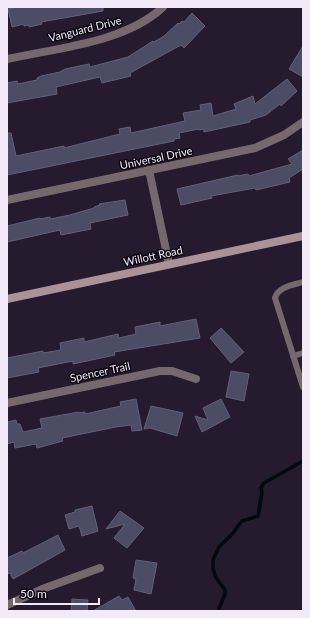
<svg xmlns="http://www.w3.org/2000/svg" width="310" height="618" font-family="Lato,sans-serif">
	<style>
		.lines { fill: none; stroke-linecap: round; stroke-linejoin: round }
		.stream { stroke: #000a0f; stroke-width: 3.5 }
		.building { fill: #4c4c65; stroke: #61617b }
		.lane { stroke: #77696b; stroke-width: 6 }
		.street { stroke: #77696b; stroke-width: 8 }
		.secondary { stroke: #aa9296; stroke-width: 8 }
		.labels { text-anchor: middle; stroke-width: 3; stroke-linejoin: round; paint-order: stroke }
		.street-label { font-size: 11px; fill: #f2eaf9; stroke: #0c0710 }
	</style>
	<rect width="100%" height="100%" fill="#261a2f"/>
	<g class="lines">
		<path class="stream" d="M218,611L225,594V590L215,576L213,568V560L219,547L234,532L238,526L242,521L258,516L262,493L261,488L264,483L303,461"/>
	</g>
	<g class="building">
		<path d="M17,7H103V11L41,22L42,24L29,27V25L24,26V24L12,27L8,9Z"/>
		<path d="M192,13L205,26L184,48L181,45L130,73L131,76L102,83L100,77L56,87L57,94L7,103V83L17,81L18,84L37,80V78L41,76L60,72L65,69L89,64L90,67L128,57L153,41L154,42L164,36L178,23L179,24L182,21L184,22Z"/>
		<path d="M303,46V77L289,69Z"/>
		<path d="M287,79L297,91L281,106L280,104L266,115L250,120V122L204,132V129L199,130V129L179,133L180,138L174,139V141L7,175V133H11L16,156L64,146V148L120,134L119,129L130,127L131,133L185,121L183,113L201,110L200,105L211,103L213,116L236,109L234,104L253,96L255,104Z"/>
		<path d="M303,150V169L289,178L290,182L256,190L255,188L211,196L212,198L181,205L177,189L238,175V176L248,174L249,176L292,164L288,159Z"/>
		<path d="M125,200L128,215L90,223L91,229L61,235L60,230L7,242V226L40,218V219L50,217V219L70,215L94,208V207L100,205L99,204Z"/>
		<path d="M196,319L200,338L114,352L115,355L73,364V361L38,368L39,372L7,378V358L43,351V353L61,350L60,343L84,338V342L118,334L119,338L136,334L135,327L160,322V326Z"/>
		<path d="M221,328L244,352L231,363L210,338Z"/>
		<path d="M231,371L249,374L244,401L226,397Z"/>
		<path d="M136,399L142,430L132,431L131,425L116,427L62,438L63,441L37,448L36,444L15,448L14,442L7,444V422L16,420L17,424H20L23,432L42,428L40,419L79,412V413L85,412V414L121,406L120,402Z"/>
		<path d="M221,399L230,417L202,432L195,416L208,420L203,408Z"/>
		<path d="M151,406L183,413L177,436L150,428L144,429Z"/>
		<path d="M92,506L98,531L82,536L79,526L69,529L65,515L75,512V510Z"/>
		<path d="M120,511L144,528L127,548L114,538L125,524L106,529Z"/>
		<path d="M58,535L65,550L13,579L10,573L7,574V558L22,551L23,553Z"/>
		<path d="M136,560L157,563L151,594L134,590L136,579L133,578Z"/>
		<path d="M119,596L122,600L128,597L136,611H93Z"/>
		<path d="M72,599L88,600L87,611H71Z"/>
	</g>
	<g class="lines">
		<g class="lane">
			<path d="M303,282C293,285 278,287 275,298L303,387"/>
			<path d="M293,356L303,353"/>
		</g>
		<g class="street">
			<path d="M7,59C56,48 125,43 163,7"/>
			<path d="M149,170L169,264"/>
			<path d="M7,200L255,148L284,135L303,122"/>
			<path d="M7,403L160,371H172L196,379"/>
			<path d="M7,605L45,588L100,568"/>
		</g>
		<path class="secondary" d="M7,299L303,236"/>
	</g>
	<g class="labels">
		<g class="street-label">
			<text transform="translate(85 29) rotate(-14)" y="4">Vanguard Drive</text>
			<text transform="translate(156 158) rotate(-12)" y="4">Universal Drive</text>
			<text transform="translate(153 256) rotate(-12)" y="4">Willott Road</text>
			<text transform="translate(100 372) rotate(-12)" y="4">Spencer Trail</text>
		</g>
	</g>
	<rect width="310" height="618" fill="none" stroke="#f2eaf9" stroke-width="16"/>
	<path d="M14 598v6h85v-6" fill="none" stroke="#f2eaf9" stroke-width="2"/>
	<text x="20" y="598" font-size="12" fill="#f2eaf9" stroke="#0c0710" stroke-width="3" paint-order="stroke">50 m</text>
</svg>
